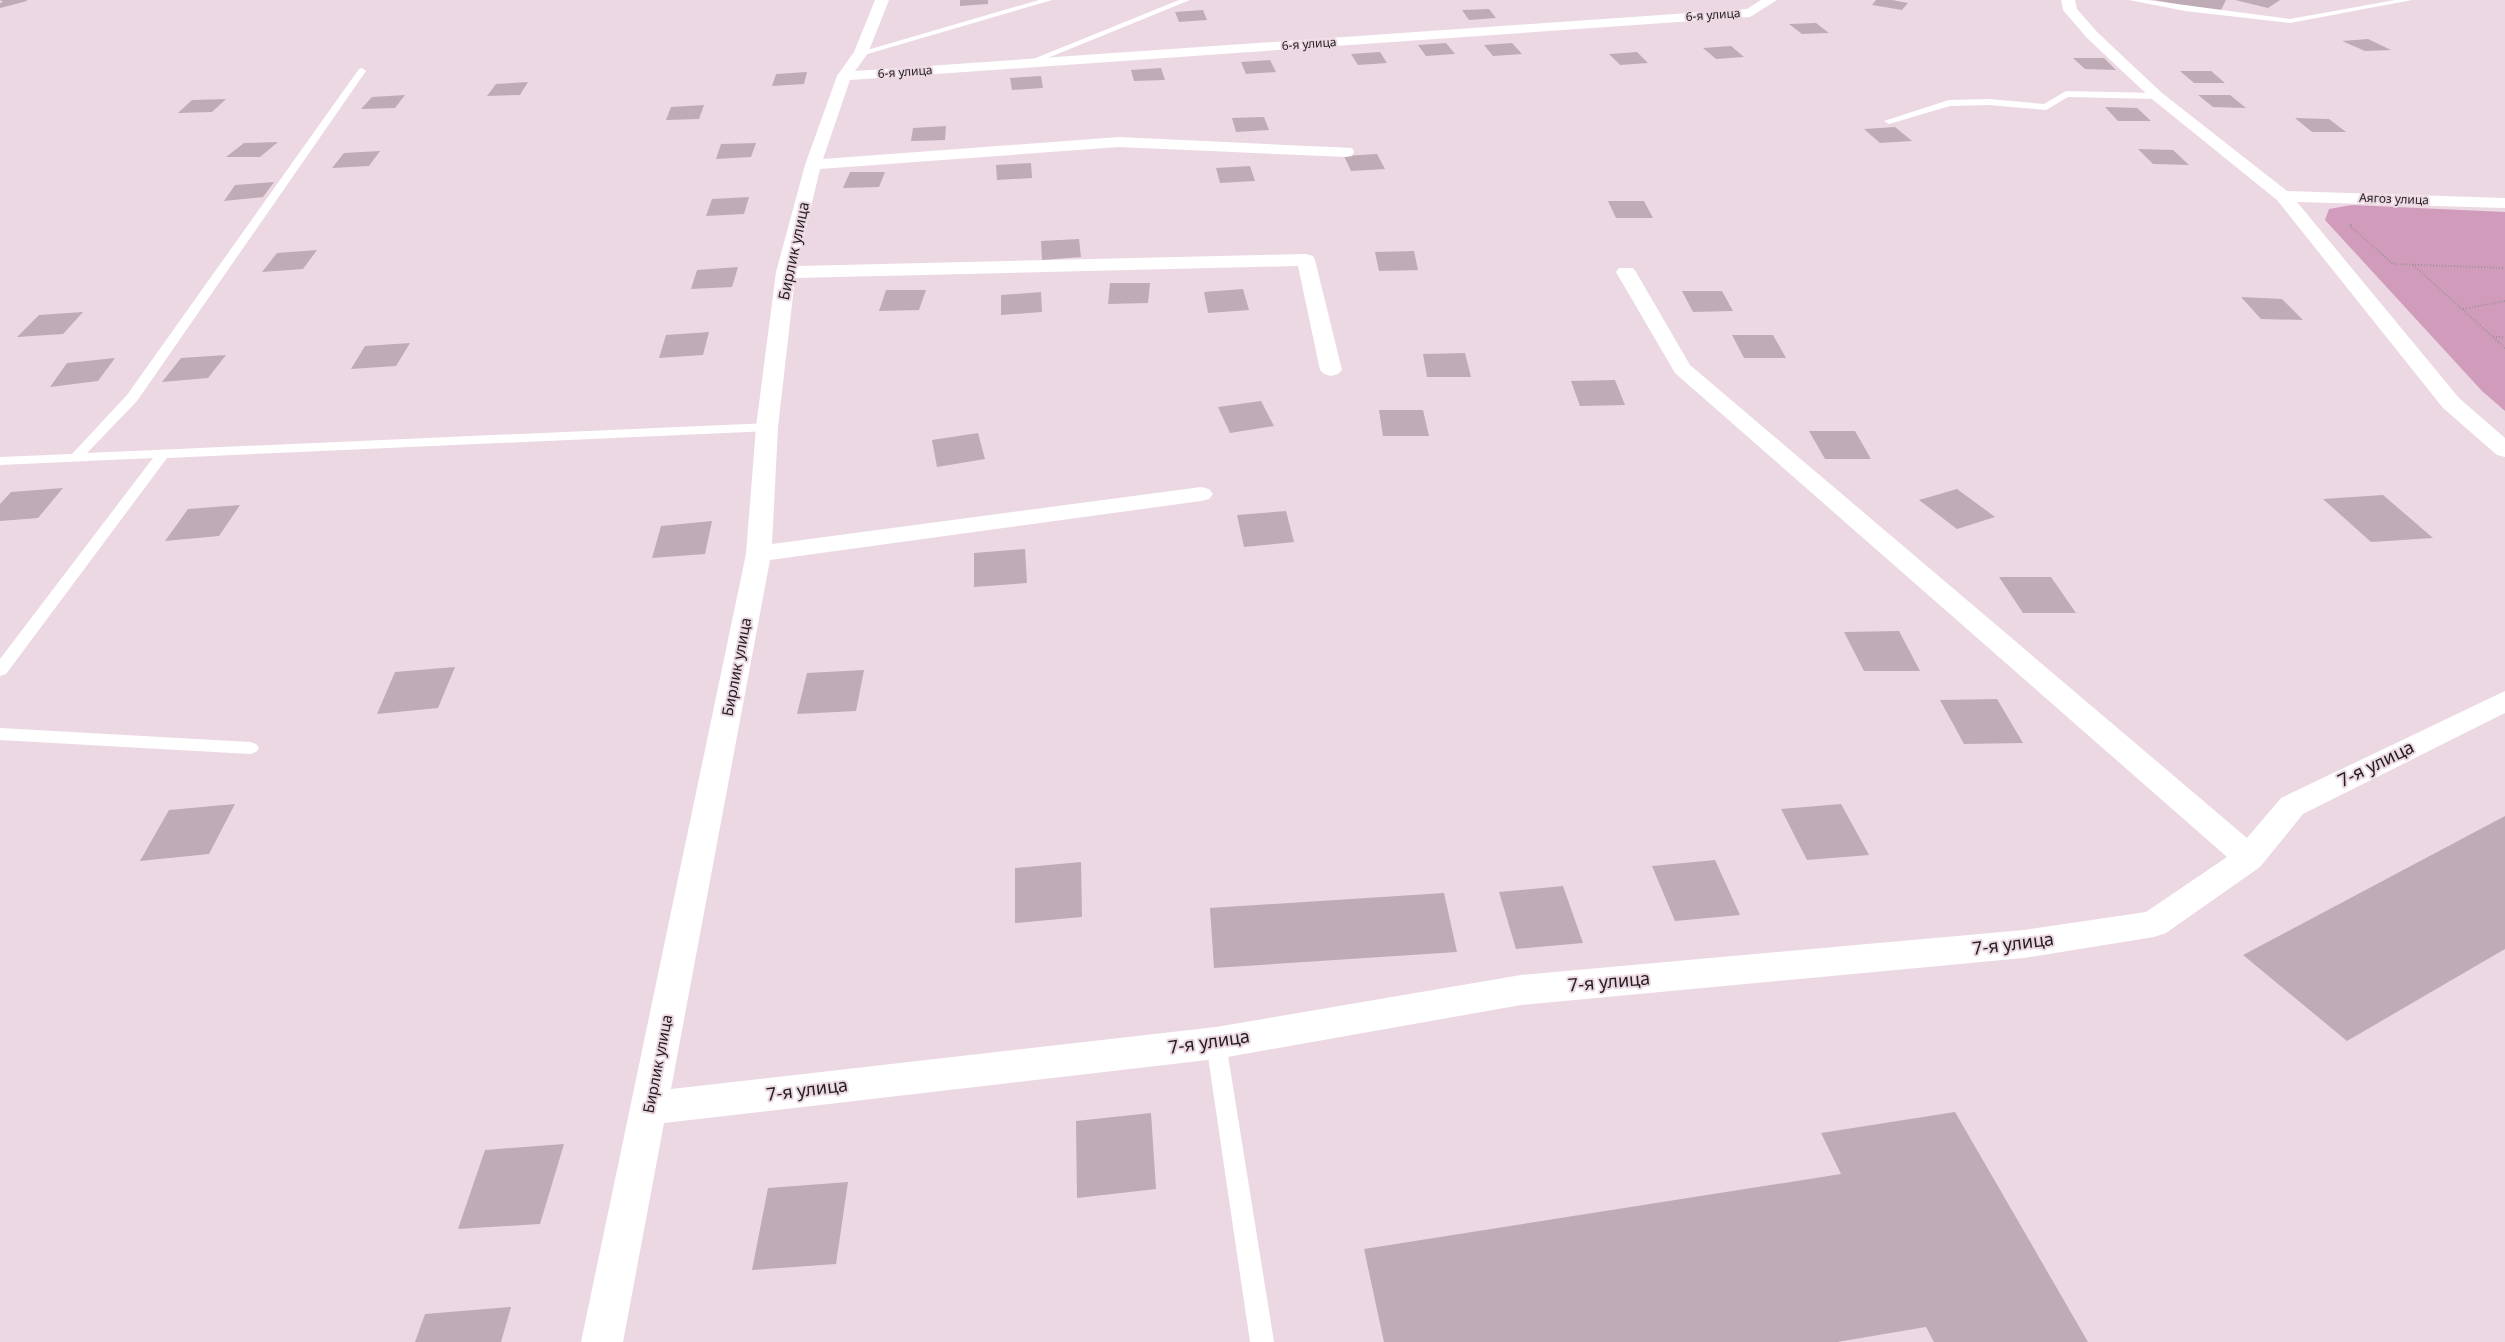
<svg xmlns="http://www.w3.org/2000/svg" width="2505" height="1342" font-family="'Noto Sans',sans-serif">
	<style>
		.green { fill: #d19cbb }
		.building { fill: #beabb6 }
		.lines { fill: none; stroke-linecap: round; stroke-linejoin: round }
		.path { stroke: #a09199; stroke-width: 2; stroke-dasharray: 1 2; stroke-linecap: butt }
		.service { fill: #fff; fill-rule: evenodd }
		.minor { fill: #fff; fill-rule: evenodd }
		.labels { text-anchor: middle; stroke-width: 4; stroke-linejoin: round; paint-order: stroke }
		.far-street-label { font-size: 12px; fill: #231c20; stroke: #ecd8e3 }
		.street-label { font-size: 15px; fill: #231c20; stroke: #ecd8e3 }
		.near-street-label { font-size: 18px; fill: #231c20; stroke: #ecd8e3 }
	</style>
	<rect width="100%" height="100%" fill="#ecd8e3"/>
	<path class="green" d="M2352,205L2505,212V411L2482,391L2325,220L2329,209Z"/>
	<g class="building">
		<path d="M0,0H26L27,1L0,8V3L3,2Z"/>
		<path d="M960,0H988V4L960,6Z"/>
		<path d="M1876,0H1892L1908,3L1902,10L1872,5Z"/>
		<path d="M2154,0H2226L2220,12Z"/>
		<path d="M2235,0H2280L2268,8Z"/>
		<path d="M1489,9L1496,18L1469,20L1462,10Z"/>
		<path d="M1203,10L1207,20L1179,22L1175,12Z"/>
		<path d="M1816,23L1829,33L1802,34L1789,24Z"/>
		<path d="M2368,39L2391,50L2365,51L2342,41Z"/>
		<path d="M1446,43L1455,54L1426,56L1418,45Z"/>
		<path d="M1512,43L1522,54L1493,56L1484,45Z"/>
		<path d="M1731,46L1744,57L1716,59L1703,48Z"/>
		<path d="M1380,52L1387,63L1358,65L1351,54Z"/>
		<path d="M1637,52L1648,63L1620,65L1609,54Z"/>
		<path d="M2073,58H2104L2116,70L2085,69Z"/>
		<path d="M1270,60L1276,72L1246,74L1241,62Z"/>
		<path d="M1161,68L1165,80L1134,81L1131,70Z"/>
		<path d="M2180,71H2211L2225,83H2194Z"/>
		<path d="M807,72L804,84L772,86L776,74Z"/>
		<path d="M1041,76L1043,88L1012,90L1010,78Z"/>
		<path d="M528,82L520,95L487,96L496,84Z"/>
		<path d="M405,95L395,108L361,109L372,97Z"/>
		<path d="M2198,95H2230L2246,108L2213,107Z"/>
		<path d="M226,99L212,112L178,113L192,100Z"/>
		<path d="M704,105L699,119L666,120L671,107Z"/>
		<path d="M2105,107L2137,108L2151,121H2118Z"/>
		<path d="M1264,117L1269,130L1236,132L1232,118Z"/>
		<path d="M2295,118L2329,119L2346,132H2312Z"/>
		<path d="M946,126L945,140L911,141L913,128Z"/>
		<path d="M1895,127L1912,141L1880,143L1864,129Z"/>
		<path d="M278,142L260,157H226L244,143Z"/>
		<path d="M756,143L751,157L716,159L721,144Z"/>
		<path d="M2138,149L2173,150L2189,165L2153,164Z"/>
		<path d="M380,151L369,166L332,168L344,153Z"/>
		<path d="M1377,154L1385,169L1351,171L1344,156Z"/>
		<path d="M1031,163L1032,178L997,180L996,165Z"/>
		<path d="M1250,166L1255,181L1220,183L1216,168Z"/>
		<path d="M850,172H885L879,187L843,188Z"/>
		<path d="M274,182L263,197L224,201L235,185Z"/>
		<path d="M749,197L744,214L706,216L712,199Z"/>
		<path d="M1608,201H1644L1653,218H1616Z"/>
		<path d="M1079,239L1081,257L1042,260L1041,241Z"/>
		<path d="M317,250L303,269L262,272L277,253Z"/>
		<path d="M1414,251L1418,270L1379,271L1375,252Z"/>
		<path d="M738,267L732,287L691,289L697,270Z"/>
		<path d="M1110,283H1150L1148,303L1108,304Z"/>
		<path d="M1243,289L1249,310L1208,313L1204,292Z"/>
		<path d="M886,290H926L919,310L879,311Z"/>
		<path d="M1682,291H1722L1733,311L1693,312Z"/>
		<path d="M1041,292L1042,312L1001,315V295Z"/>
		<path d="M2241,297L2282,299L2303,320L2261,319Z"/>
		<path d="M83,312L63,334L17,337L39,315Z"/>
		<path d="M709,332L703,355L659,358L666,335Z"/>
		<path d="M1732,335H1773L1786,358H1744Z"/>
		<path d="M410,343L396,366L351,369L365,346Z"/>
		<path d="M1465,353L1471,377H1427L1423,354Z"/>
		<path d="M226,355L208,378L162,382L181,358Z"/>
		<path d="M115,358L98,381L50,387L67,363Z"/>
		<path d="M1615,380L1625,405L1580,406L1571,381Z"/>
		<path d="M1261,401L1274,426L1230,433L1218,407Z"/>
		<path d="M1379,410H1423L1429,436H1383Z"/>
		<path d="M1809,431H1855L1871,459H1825Z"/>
		<path d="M978,433L985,459L937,467L932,440Z"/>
		<path d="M63,488L38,518L0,521V504L11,492Z"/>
		<path d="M1957,489L1995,517L1957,529L1919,500Z"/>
		<path d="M2383,495L2433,538L2371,542L2323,499Z"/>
		<path d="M240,505L219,536L165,541L188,509Z"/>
		<path d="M1286,511L1294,542L1244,547L1237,515Z"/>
		<path d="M712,521L705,554L652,558L661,526Z"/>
		<path d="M1025,549L1027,583L974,587V553Z"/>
		<path d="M1999,577H2051L2076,613H2023Z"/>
		<path d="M1899,631L1920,671H1864L1844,632Z"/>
		<path d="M455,667L438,708L377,714L395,672Z"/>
		<path d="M864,670L856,711L797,714L807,673Z"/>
		<path d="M1997,699L2023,743L1964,744L1940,700Z"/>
		<path d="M235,804L209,854L140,861L169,810Z"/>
		<path d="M1841,804L1869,855L1807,860L1781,809Z"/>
		<path d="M2505,816V949L2347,1041L2243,955Z"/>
		<path d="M1715,860L1740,915L1675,921L1652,866Z"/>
		<path d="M1081,862L1082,917L1015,923V868Z"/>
		<path d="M1563,886L1583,943L1516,949L1499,892Z"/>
		<path d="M1444,893L1457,952L1214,968L1210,908Z"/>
		<path d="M1955,1112L2088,1342H1934L1926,1327L1837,1342H1384L1364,1249L1841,1174L1821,1133Z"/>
		<path d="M1151,1113L1156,1189L1077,1198L1076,1121Z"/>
		<path d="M564,1144L540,1224L458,1229L485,1150Z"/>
		<path d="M848,1182L836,1264L752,1270L768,1188Z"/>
		<path d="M511,1307L501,1342H415L425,1314Z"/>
	</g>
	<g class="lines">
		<g class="path">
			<path d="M2352,225H2349L2393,264L2505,268"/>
			<path d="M2413,265L2505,348"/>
			<path d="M2463,309L2505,301"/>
			<path d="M2493,337H2505"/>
		</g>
		<g class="service">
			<path d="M1039,0H1052L864,55L857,53Z"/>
			<path d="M1179,0H1190L1028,66L1021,64Z"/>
			<path d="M2129,0H2147L2290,19L2395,0H2412L2290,23L2185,11Z"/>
			<path d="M362,68L366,71L137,401L87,453L767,423L774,427L767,431L167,458L6,674L0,676V659L153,458L0,465V457L72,454L127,395L359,69Z"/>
			<path d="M2066,91L2157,93L2162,96L2157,99L2068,97L2046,110L1989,105L1950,106L1889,124L1884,121L1949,100L1989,99L2044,104Z"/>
			<path d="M0,728L250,742L256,744L259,748L256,752L250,754L0,740Z"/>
			<path d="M1216,1034L1223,1037L1226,1043L1274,1342H1250L1206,1043L1209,1037Z"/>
		</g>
		<g class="minor">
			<path d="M875,0H889L868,53L855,71L1747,9L1761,0H1777L1750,17L850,80L823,159L1119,137L1352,148L1354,152L1352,156L1346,157L1119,147L820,169L797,266L1306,254L1313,256L1315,260L1342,370L1338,374L1331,376L1324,374L1320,370L1298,266L795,278L778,427L772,544L1201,487L1209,489L1213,494L1209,499L1201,501L770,560L671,1089L1216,1027L1521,975L2024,930L2146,912L2227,857L1675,373L1616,272L1619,268H1633L1636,272L1690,365L2247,838L2281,798L2505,691V713L2303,814L2260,867L2166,933L2154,937L2024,958L1521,1005L1216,1059L664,1123L623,1342H581L746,554L756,427L776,272L805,165L837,76L854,52Z"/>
			<path d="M2061,0H2075L2077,9L2097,32L2162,93L2287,191L2505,198V208L2297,202L2459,398L2505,438V457L2497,455L2443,408L2277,200L2152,99L2087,38L2063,10Z"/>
		</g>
	</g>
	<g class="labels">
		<g class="far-street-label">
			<text transform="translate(1713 15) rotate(-4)" y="4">6-я улица</text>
			<text transform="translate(1309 44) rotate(-4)" y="4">6-я улица</text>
			<text transform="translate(905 72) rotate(-4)" y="4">6-я улица</text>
			<text transform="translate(2394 199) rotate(2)" y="4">Аягоз улица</text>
		</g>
		<g class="street-label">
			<text transform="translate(794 251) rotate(-78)" y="5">Бирлик улица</text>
			<text transform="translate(737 667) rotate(-79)" y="5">Бирлик улица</text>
			<text transform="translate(658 1064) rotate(-79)" y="5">Бирлик улица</text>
		</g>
		<g class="near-street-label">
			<text transform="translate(2376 764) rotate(-26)" y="6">7-я улица</text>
			<text transform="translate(2013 944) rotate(-7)" y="6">7-я улица</text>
			<text transform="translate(1609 982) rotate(-5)" y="6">7-я улица</text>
			<text transform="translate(1209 1042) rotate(-8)" y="6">7-я улица</text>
			<text transform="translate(807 1090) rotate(-7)" y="6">7-я улица</text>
		</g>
	</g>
</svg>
